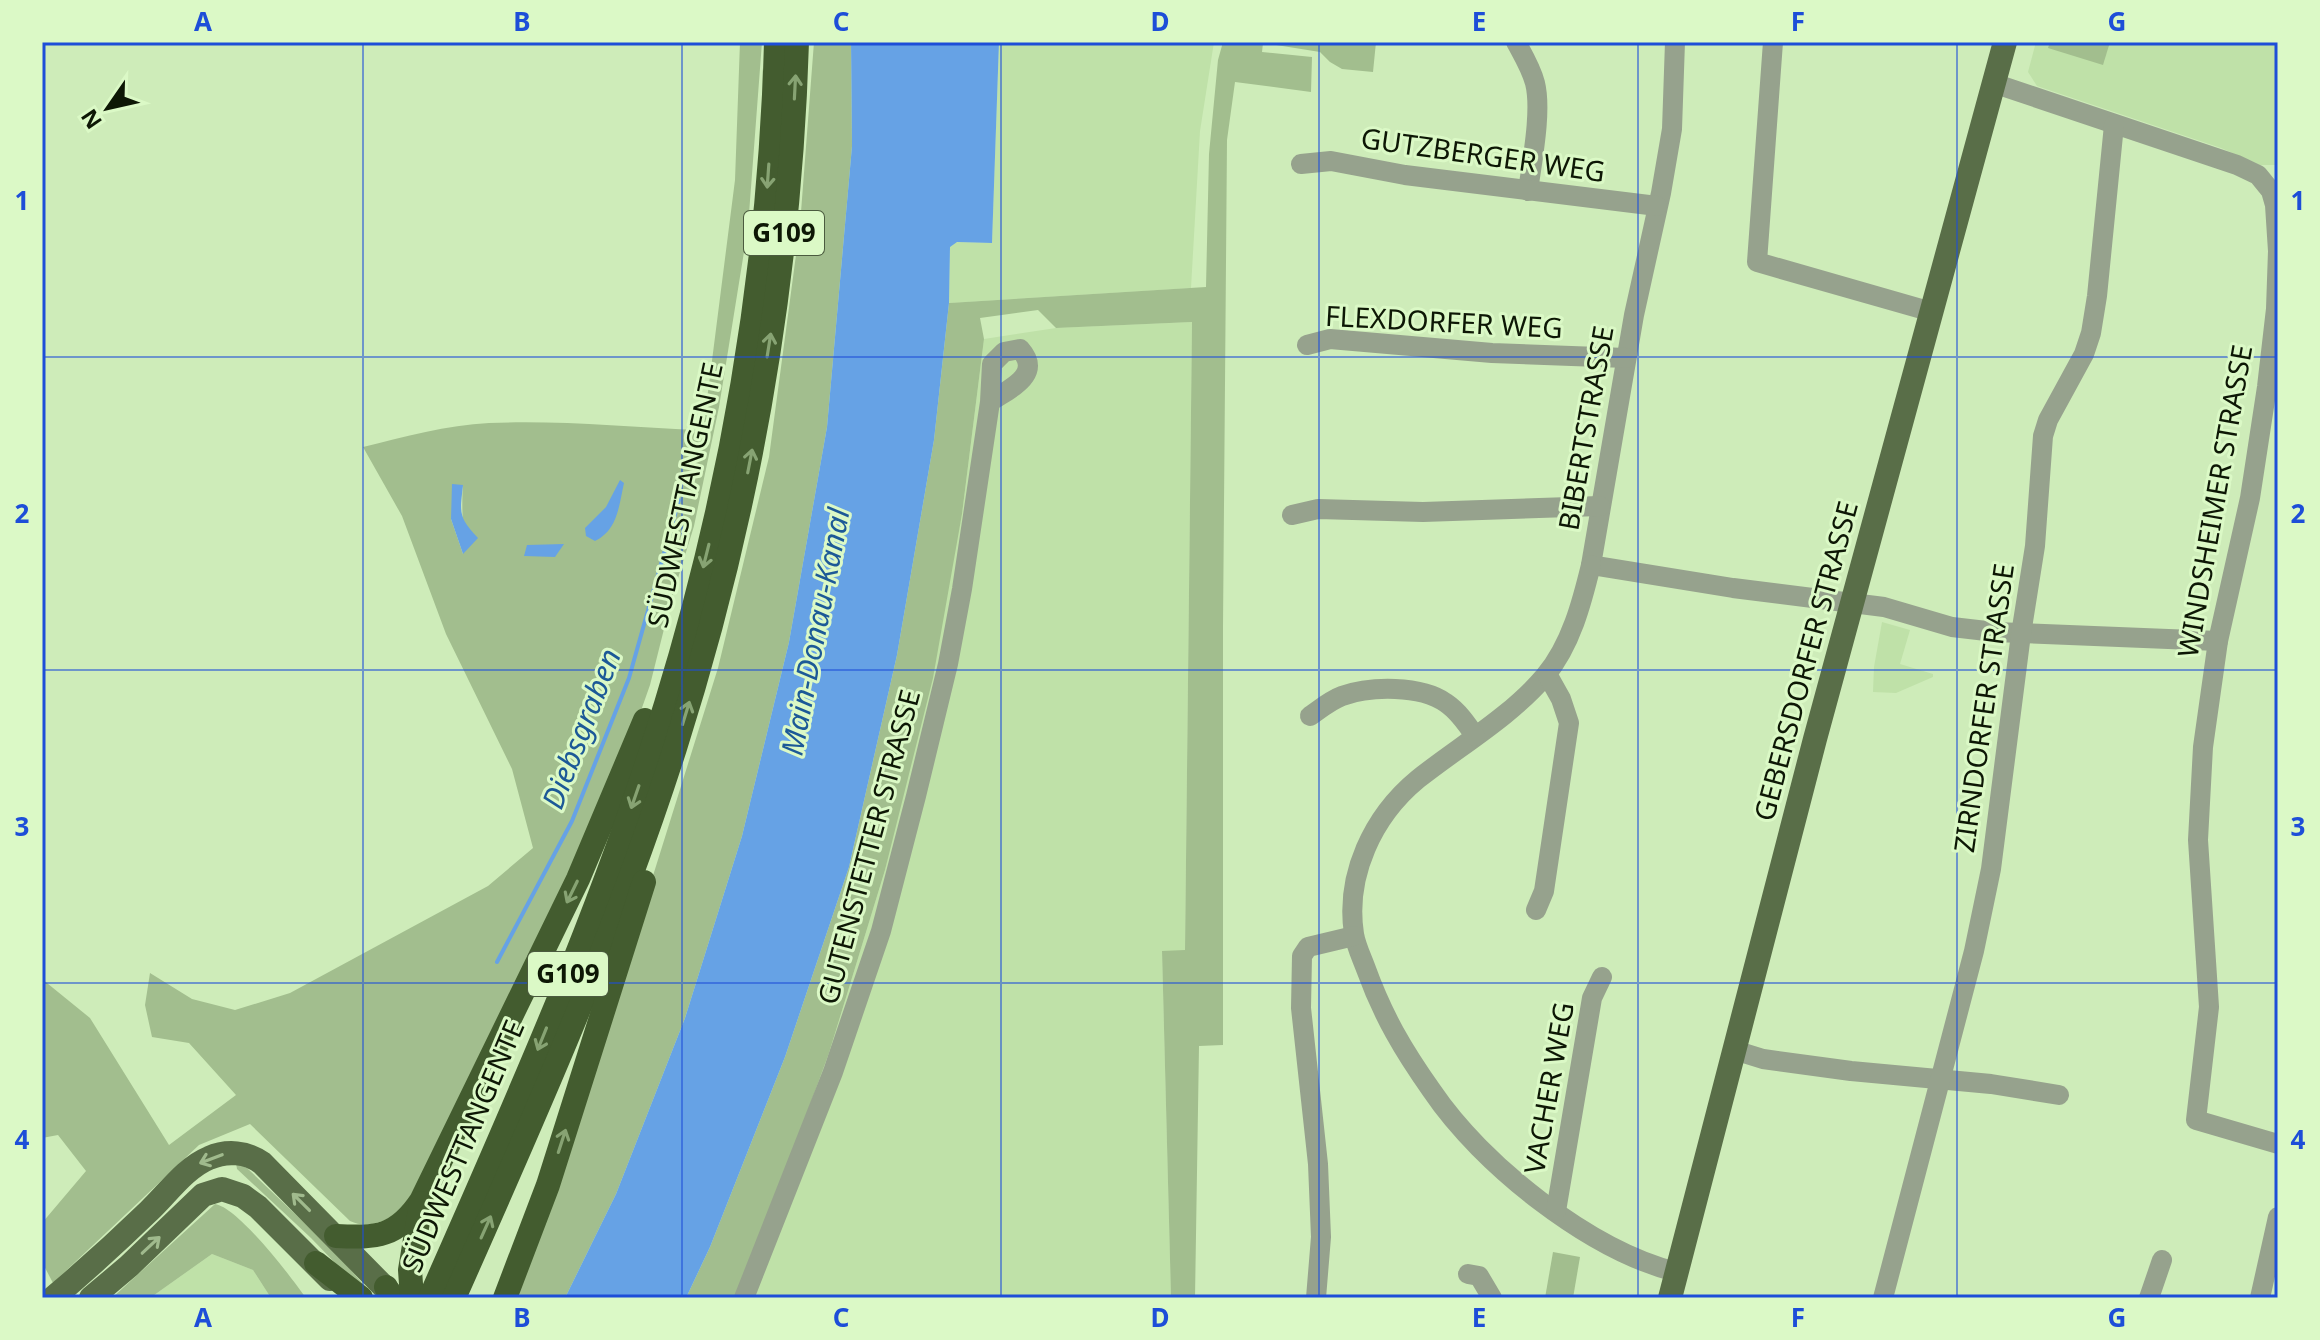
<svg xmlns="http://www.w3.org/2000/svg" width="2320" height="1340" font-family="'Noto Sans',sans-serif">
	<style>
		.built { fill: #bfe1a8 }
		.green { fill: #a2be8e; fill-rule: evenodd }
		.water { fill: #66a2e5 }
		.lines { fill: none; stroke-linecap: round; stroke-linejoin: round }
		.stream { stroke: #66a2e5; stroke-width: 4 }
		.minor { stroke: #96a28d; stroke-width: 20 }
		.major { stroke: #596e48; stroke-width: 24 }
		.highway { stroke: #435c2f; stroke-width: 24 }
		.oneway { stroke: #87a373 }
		.oneway2 { stroke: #a0ba8d }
		.grid { fill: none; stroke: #1d4ed8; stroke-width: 2; stroke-opacity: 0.55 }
		.labels { text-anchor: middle; stroke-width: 6; stroke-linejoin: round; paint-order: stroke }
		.shield { fill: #dbf9c6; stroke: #4b5b3f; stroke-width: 2 }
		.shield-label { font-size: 26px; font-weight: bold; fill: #0d1705 }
		.street-label { font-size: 28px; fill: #0d1705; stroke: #dbf9c6 }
		.water-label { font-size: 30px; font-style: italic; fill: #1c5997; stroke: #dbf9c6 }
		.neatline { fill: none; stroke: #1d4ed8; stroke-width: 3 }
		.grid-label { font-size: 26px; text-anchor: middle; font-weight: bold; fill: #1d4ed8 }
	</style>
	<rect width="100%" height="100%" fill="#ceecb9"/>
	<g class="built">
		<path d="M999,42H1214L1200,131L1191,288L949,303L950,246L956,242L992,243Z"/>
		<path d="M2036,42H2278V165H2260L2221,148L2037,86L2028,72Z"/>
		<path d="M1192,322L1185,951H1162L1171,1298H735L799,1135L829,1053L885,870L962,514L984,339L1056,328Z"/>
		<path d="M1882,622L1910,630L1900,664L1933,674V677L1896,693L1873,692L1874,667Z"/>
		<path d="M212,1254L253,1270L271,1298H150Z"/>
	</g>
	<g class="green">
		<path d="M740,42H762L748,227L719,407L694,526L671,601L650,685L625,756L496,1036L403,1210C387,1220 369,1230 350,1221L250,1124L199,1145L53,1283L42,1262V1223L86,1171L58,1135L42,1138V979L90,1018L169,1145L236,1095L189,1043L152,1037L145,1005L150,973L192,999L235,1010L290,993L488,886L533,848L512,769L446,634L402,516L363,447C404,437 447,425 489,423C558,420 628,427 697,430L708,392L735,180ZM463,485C461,508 464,531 463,554L451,519Z"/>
		<path d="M814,42H851L852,146L827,427L789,642L742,836L685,1018L616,1194L565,1298H513L641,914L718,668L769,457L800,225Z"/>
		<path d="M1223,42H1376L1373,72L1342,69L1330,62L1320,52L1263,43L1262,52L1312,57L1311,92L1235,82L1227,140L1223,627V1045L1199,1046L1195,1298H1171L1162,951L1185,950L1192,322L1056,328L1038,310L980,318L984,339L962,514L933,678L885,870L829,1053L799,1135L735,1298H686L710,1247L785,1057L849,867L897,655L934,440L949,303L1206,287L1209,154L1218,60Z"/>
		<path d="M2050,42H2110L2103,65L2048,48Z"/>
		<path d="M236,1163L247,1168L336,1253L375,1298H369L311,1238L237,1169Z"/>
		<path d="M215,1204C239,1208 291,1277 306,1298H271L253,1270L212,1254L150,1298H112Z"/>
		<path d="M1553,1252L1580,1257L1573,1298H1545Z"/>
	</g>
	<g class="water">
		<path d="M851,42H999L992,243L957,242L950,247L949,303L934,440L897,655L849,867L785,1057L710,1247L686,1298H565L616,1194L685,1018L742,836L789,642L827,427L852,146Z"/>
		<path d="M620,480L624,483C619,505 618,530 595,541L586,536L585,528L606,507Z"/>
		<path d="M452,484L463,485C460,513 458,517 478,538L463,554L451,519Z"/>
		<path d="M564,544L555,557L524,556L527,545Z"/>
	</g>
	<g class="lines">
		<path class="stream" d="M497,962L572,821L629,678L679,500"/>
		<g class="minor">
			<path d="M1516,42C1523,55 1531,68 1535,83C1542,111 1532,161 1528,191"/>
			<path d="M1675,42L1672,129L1661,193L1634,315L1591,565L1733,588L1884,607L1952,627L1995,632L2218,641"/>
			<path d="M1773,42L1757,262L1932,312"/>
			<path d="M1993,83L2237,165L2258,175L2271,191L2275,205L2278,251L2276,309L2267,387L2250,498L2218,641L2203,747L2198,840L2209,1007L2196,1120L2278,1144"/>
			<path d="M1301,164L1331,161L1405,175L1657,206"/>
			<path d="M1307,345L1330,339L1492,353L1626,358"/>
			<path d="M1292,515L1318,509L1423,512L1600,506"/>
			<path d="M1591,565C1582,602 1571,645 1545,676C1510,717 1461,745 1418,779C1373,816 1345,875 1354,934C1356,946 1362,958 1366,969C1383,1016 1403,1050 1432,1091C1482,1165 1589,1250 1676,1272"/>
			<path d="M1310,716C1320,709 1331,700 1342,696C1370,686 1421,685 1446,703C1458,711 1467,724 1475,736"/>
			<path d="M1536,910L1544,891L1569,723L1561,699L1547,674"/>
			<path d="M1734,1050L1763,1059L1851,1071L1991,1084L2059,1095"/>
			<path d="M1556,1211L1592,998L1602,977"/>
			<path d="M1468,1274L1479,1276L1492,1298"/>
			<path d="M744,1298L833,1072L881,931L916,796L948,664L962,589L990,402L992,364L1004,352L1020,349C1043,375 1010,388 990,402"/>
			<path d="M1316,1298L1321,1237L1318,1164L1301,1008L1302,956L1308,947L1354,936"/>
			<path d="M1883,1298L1974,951L1991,869L2021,634L2035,546L2043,436L2048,420L2084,354L2091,333L2097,296L2114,125"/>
			<path d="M2149,1298L2162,1260"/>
			<path d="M2260,1298L2278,1217"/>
		</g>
		<g class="major">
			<path d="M53,1298C86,1270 118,1241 149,1211C168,1193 185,1168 209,1158C227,1150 247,1152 262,1163L395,1298"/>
			<path d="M91,1298L129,1266L203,1195L222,1189L243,1196L258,1207L330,1279"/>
			<path d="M1670,1298L1815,739L2005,42"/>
		</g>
		<g class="highway">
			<path d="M336,1236C377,1238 397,1237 421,1201L578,879L645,720"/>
			<path d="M316,1263L361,1298"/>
			<path d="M386,1287L392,1298"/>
			<path d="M412,1298L410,1270L421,1203"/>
			<path d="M430,1298C516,1103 603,908 666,704C732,490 770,265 776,42"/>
			<path d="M454,1298C534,1118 615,936 675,748C748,519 790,282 797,42"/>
			<path d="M505,1298L548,1185L644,882"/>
		</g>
	</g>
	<defs><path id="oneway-shaft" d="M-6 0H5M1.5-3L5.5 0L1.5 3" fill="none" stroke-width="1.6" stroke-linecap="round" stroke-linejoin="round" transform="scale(2)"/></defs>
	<g class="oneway">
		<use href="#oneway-shaft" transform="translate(795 87) rotate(-87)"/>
		<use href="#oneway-shaft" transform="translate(768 176) rotate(94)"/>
		<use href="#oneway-shaft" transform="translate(769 345) rotate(-81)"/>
		<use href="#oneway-shaft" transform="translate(750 461) rotate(-79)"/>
		<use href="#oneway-shaft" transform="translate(706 556) rotate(104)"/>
		<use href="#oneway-shaft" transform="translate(686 713) rotate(-73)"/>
		<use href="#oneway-shaft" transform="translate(635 797) rotate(109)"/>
		<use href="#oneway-shaft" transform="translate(572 892) rotate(116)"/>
		<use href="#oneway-shaft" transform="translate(542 1039) rotate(112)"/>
		<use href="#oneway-shaft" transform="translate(562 1141) rotate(-72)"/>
		<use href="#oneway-shaft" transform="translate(486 1227) rotate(-66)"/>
	</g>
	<g class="oneway2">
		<use href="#oneway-shaft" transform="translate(211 1159) rotate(159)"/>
		<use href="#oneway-shaft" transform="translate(301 1202) rotate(-135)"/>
		<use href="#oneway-shaft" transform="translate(151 1245) rotate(-43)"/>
	</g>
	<path class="grid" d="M363,42V1298M682,42V1298M1001,42V1298M1319,42V1298M1638,42V1298M1957,42V1298M42,357H2278M42,670H2278M42,983H2278"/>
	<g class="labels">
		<g class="shield">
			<rect x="744" y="211" width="80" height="44" rx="6"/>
			<rect x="528" y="952" width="80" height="44" rx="6"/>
		</g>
		<g class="shield-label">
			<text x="784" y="242">G109</text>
			<text x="568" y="983">G109</text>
		</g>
		<g class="street-label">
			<text transform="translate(1483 155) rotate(8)" y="10">GUTZBERGER WEG</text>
			<text transform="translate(1444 322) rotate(3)" y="10">FLEXDORFER WEG</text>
			<text transform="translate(1586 428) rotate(-80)" y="10">BIBERTSTRASSE</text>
			<text transform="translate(685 495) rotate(-78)" y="10">SÜDWESTTANGENTE</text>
			<text transform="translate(2215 501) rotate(-80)" y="10">WINDSHEIMER STRASSE</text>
			<text transform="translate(1806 661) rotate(-75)" y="10">GEBERSDORFER STRASSE</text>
			<text transform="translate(1984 708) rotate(-82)" y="10">ZIRNDORFER STRASSE</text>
			<text transform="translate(869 847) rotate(-75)" y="10">GUTENSTETTER STRASSE</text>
			<text transform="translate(1549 1088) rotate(-80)" y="10">VACHER WEG</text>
			<text transform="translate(463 1146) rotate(-67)" y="10">SÜDWESTTANGENTE</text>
		</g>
		<g class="water-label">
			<text transform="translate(816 632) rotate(-79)" y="10">Main-Donau-Kanal</text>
			<text transform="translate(582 729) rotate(-69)" y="10">Diebsgraben</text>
		</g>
	</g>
	<rect width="2320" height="1340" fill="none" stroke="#dbf9c6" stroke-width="88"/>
	<g transform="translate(108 108) rotate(236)" stroke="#dbf9c6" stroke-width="6" paint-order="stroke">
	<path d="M0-6L14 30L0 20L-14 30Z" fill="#0d1705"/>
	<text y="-12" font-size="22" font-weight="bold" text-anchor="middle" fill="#0d1705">N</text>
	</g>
	<rect x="44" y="44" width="2232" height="1252" class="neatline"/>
	<g class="grid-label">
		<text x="203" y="31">A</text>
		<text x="522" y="31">B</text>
		<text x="841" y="31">C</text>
		<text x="1160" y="31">D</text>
		<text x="1479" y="31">E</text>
		<text x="1798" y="31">F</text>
		<text x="2117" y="31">G</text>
		<text x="22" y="210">1</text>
		<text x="2298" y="210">1</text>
		<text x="22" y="523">2</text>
		<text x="2298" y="523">2</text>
		<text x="22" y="836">3</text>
		<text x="2298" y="836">3</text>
		<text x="22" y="1149">4</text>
		<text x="2298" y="1149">4</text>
		<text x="203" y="1327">A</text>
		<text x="522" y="1327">B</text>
		<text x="841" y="1327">C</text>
		<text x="1160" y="1327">D</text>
		<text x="1479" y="1327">E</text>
		<text x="1798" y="1327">F</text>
		<text x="2117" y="1327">G</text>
	</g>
</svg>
